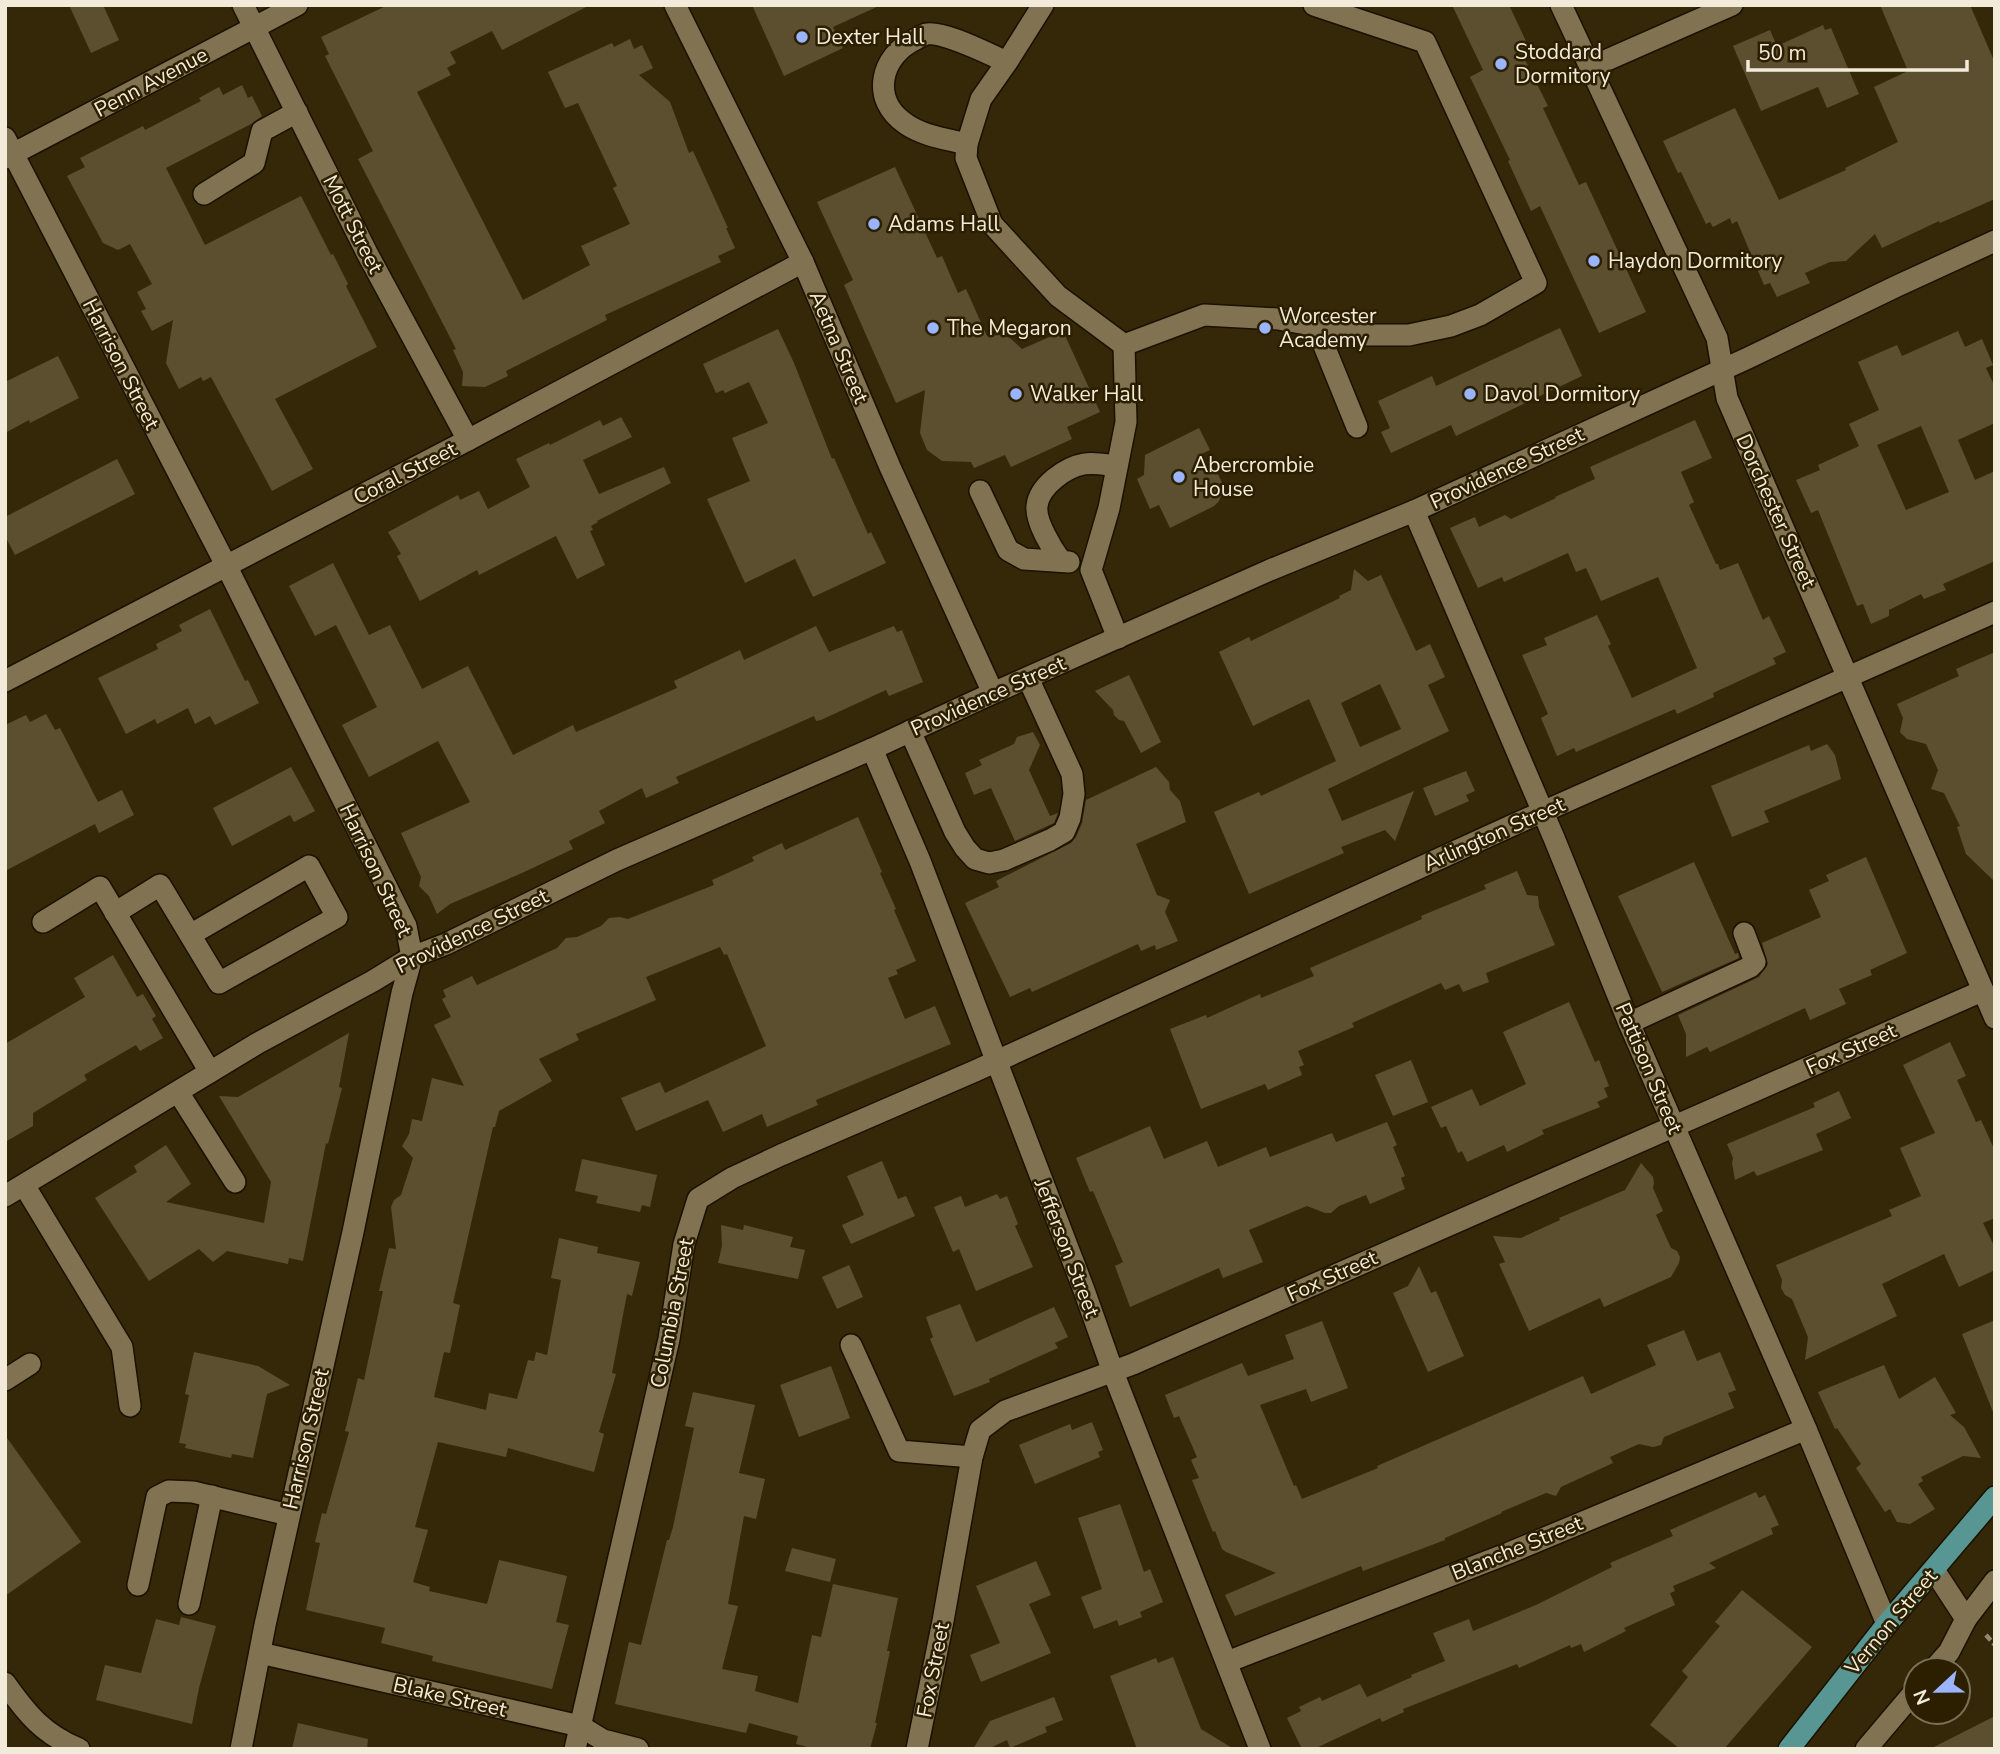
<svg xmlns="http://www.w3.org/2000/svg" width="2000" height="1754" font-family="'Nunito Sans',sans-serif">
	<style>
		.building { fill: #5c4f30; fill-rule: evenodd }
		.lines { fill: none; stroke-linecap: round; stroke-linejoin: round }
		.minor-casing { stroke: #1a1100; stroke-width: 24 }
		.major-casing { stroke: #1a1100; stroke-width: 24 }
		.path { stroke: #948970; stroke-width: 4.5; stroke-dasharray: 7 3.5; stroke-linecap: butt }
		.minor { stroke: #817352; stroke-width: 21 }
		.major { stroke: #589693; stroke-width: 21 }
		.poi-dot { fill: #9ab5fd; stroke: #2b1f00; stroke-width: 2.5 }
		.labels { text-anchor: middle; stroke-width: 5; stroke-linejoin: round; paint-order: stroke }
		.poi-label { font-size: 21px; fill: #f3ebd9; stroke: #2b1f00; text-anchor: start }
		.street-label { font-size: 21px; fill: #f3ebd9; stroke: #2b1f00 }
	</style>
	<rect width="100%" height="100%" fill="#352808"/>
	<g class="building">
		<path d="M69,5H103L119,40L91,53Z"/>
		<path d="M388,5H590L502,50L492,31L450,52L456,63L447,68L451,75L417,92L523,300L590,265L581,246L630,224L613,188L617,186L578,103L565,108L548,72L612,43L614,47L630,39L634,49L642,45L653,68L639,75L670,102L689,153L693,151L728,228H726L735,248L718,256L721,262L605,315L607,320L506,371L508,376L485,387L462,386L463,372L453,350L456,349L358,159L373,151L325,56L329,54L321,37Z"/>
		<path d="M752,5H881L833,27L843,48L784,76Z"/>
		<path d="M1452,5H1509L1531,52L1523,56L1548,106L1543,108L1579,185L1586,182L1646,312L1599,333L1540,206L1531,211L1508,161L1510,160L1470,77L1483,70Z"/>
		<path d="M1880,5H1970L1995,63V199L1940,223L1939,221L1882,248L1875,234L1846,261L1830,262L1805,273L1810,283L1777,297L1770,283L1764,285L1737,221L1732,224L1730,218L1713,227L1710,222L1706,224L1681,172L1678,173L1663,141L1735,108L1779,200L1846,170L1845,168L1898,142L1874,87L1908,71Z"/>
		<path d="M1823,25L1825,30L1831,28L1859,94L1827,108L1818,87L1761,111L1733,46L1770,30L1777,46Z"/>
		<path d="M242,85L248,98L252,96L262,116L251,124L166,168L205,245L301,196L331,255L333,254L348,284L346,286L377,347L275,399L313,469L272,491L211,377L203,381L201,377L179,389L166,363L173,320L152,331L141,311L146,309L137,292L152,284L130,244L118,250L103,243L67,176L85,167L80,158L143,126L145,130L201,101L199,98L219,87L223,95Z"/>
		<path d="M895,167L937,258L942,256L958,293L966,289L987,336L1001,335L1010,338L1022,349L1063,331L1100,412L1067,427L1072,439L1011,467L1005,455L974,468L971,462L942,461L927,450L920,433L925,390L896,403L844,285L853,280L817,202Z"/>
		<path d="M1560,328L1582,376L1456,436L1451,425L1391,453L1381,432L1390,428L1378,401L1432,376L1436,386Z"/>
		<path d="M778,329L794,363L832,459L834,458L868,534L871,532L886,563L813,597L795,559L745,583L707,499L750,481L732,438L768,423L749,382L725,393L723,390L716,393L703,364Z"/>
		<path d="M1958,331L1965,347L1982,339L1993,365L1986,368L1995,387V423L1958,440L1975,480L1995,471V561L1943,584L1946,590L1924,599L1921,594L1889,610V616L1871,624L1863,604L1857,606L1818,510L1811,513L1796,480L1820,470L1818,465L1859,446L1849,424L1879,410L1858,362L1897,345L1902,356ZM1921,426L1949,492L1906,510L1877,445Z"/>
		<path d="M58,356L79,398L30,423L29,420L5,433V382Z"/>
		<path d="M621,417L632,437L583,460L599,494L664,467L671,483L597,521L598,522L591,526L593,530L590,531L605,565L577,579L556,536L479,575L477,570L420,601L397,556L401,554L388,532L458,495L460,500L479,491L488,509L530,487L516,459L549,443L550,445L600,420L603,426Z"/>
		<path d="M1695,420L1712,458L1681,472L1694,502L1689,505L1716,564H1718L1720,570L1738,563L1763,620L1769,616L1786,652L1773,658L1776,664L1713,693L1714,697L1677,714L1675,709L1576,752L1574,748L1557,756L1541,718L1548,714L1522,655L1547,645L1544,638L1597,615L1611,644L1608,646L1632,698L1697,668L1658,577L1601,601L1586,568L1576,572L1568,553L1504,582L1502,577L1478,588L1450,528L1475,517L1479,527L1505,515L1511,519L1556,498L1555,497L1595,479L1590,467Z"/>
		<path d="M1199,428L1210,450L1199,455L1219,476L1222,483V493L1219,501L1214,506L1170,528L1159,505L1150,509L1137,479L1144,475L1145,455Z"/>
		<path d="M117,459L135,494L15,555L5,536V517Z"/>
		<path d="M333,563L369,635L390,625L422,689L468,666L513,755L573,725L576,732L677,688L674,681L740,650L744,660L816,626L829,652L894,626L897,632L902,630L923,682L889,696L886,690L821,720L816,721L814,716L676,777L679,783L646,798L642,788L599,811L605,823L569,841L573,849L522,873L450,904L437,914L429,896L419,886L421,877L401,833L470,802L438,741L369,777L342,725L377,707L336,625L315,636L289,586Z"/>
		<path d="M1354,569L1368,581L1381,575L1416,651L1430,644L1445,677L1428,685L1449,731L1328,789L1342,821L1414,791L1395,841L1385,830L1341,847L1344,853L1249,894L1214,812L1259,792L1261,796L1336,761L1309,699L1253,726L1219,652L1249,637L1251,641L1340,598L1339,596L1351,590ZM1380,684L1401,729L1360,747L1341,703Z"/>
		<path d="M210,609L245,681L248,680L259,703L215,725L210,716L195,724L188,708L157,724L155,719L126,734L98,678L158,649L156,644L182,631L179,625Z"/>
		<path d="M1995,652V882L1966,854L1957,827L1960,826L1944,793L1931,789L1938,770L1926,744L1907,739L1900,732L1903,718L1897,704L1959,676L1956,669Z"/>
		<path d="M1129,675L1161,742L1141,753L1124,721L1119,720L1114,715L1113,710L1095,691Z"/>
		<path d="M46,714L55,730L60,728L98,802L122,790L134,815L99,833L95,824L5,871V725L26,715L30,722Z"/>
		<path d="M1033,732L1040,745L1029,770L1050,816L1058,813L1054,823L1015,841L991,788L974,795L965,773L982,765L979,760L1014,744L1017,737Z"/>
		<path d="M1827,744L1835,755L1841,779L1764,811L1769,822L1732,837L1711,786L1809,745L1811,751Z"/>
		<path d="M291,767L315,811L294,822L290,815L232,846L213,808Z"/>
		<path d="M1156,767L1169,782L1170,790L1180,801L1186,822L1136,844L1157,895L1170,900L1165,912L1178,941L1156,950L1155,945L1141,951L1138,944L1032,992L1030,988L1010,997L965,903L999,887L996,881L1071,843L1076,837L1082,823L1086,800Z"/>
		<path d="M1466,771L1475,791L1466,795L1469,801L1435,816L1423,788Z"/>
		<path d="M858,817L882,872L880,873L896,909L894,910L916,961L896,970L898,974L888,978L905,1019L935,1006L951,1044L816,1100L818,1105L767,1127L762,1114L723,1132L708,1100L636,1131L621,1098L660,1082L665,1093L766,1046L727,954L724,955L720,947L646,977L656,1000L576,1034L579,1040L539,1059L552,1081L499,1111L495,1127H493L453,1303L460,1305L450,1353L444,1352L434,1397L486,1410L489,1393L517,1399L528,1360L534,1361L536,1352L547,1355L561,1280L551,1278L559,1238L598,1247L597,1253L640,1262L632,1296L627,1294L612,1373L616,1374L599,1432L604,1434L594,1472L508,1448L506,1457L438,1442L415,1527L428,1530L413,1582L430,1587L429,1591L487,1604L499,1560L567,1576L556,1622L569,1625L552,1689L432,1661L433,1656L381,1643L385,1628L306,1610L320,1543L315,1542L322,1513L326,1514L349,1432L345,1431L358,1378L364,1380L383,1291H379L389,1248L396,1249L391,1207L394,1200L401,1195L413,1158L402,1146L409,1134L412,1119L422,1121L432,1078L464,1086L434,1025L451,1017L442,999L446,997L443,990L472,976L477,985L557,948L566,938L577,937L601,926L609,918L620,917L628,919L714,885L712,880L754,861L752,857L782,843L785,850Z"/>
		<path d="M1866,857L1907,953L1870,970L1872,975L1839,989L1846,1004L1810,1020L1805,1008L1710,1052L1707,1047L1686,1057V1034L1678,1015L1759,977L1768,964L1762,943L1821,917L1809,890L1829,881L1826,875Z"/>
		<path d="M1694,862L1735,954L1738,953L1739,958L1662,992L1618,896Z"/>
		<path d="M1517,871L1527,895L1538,896L1539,907L1555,945L1486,973L1489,982L1463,992L1459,984L1445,990L1441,983L1352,1023L1354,1027L1298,1051L1304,1065L1299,1067L1302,1075L1268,1090L1265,1084L1201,1109L1170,1029L1206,1015L1207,1018L1260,994L1261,998L1314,976L1310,968L1422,919L1421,916L1486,889L1484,885Z"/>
		<path d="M113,955L137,997L143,994L156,1016L152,1019L163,1038L140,1051L136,1045L84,1075L87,1080L33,1113V1126L5,1142V1044L85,997L74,978Z"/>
		<path d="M1569,1002L1595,1062L1599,1060L1609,1086L1604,1088L1608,1097L1597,1102L1600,1107L1542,1130L1544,1134L1507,1152L1504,1145L1467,1162L1462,1151L1458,1153L1446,1126L1441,1128L1431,1107L1472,1089L1480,1106L1526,1084L1503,1032Z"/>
		<path d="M349,1033L339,1087L342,1088L328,1144L326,1143L303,1261L289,1258L288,1264L227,1251L213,1262L199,1249L149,1281L95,1198L137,1172L134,1166L166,1145L191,1184L166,1202L264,1223L271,1182L219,1096L238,1097Z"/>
		<path d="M1950,1042L1966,1076L1957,1080L1976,1122L1981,1120L1995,1151V1218L1983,1223L1995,1248V1270L1959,1287L1944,1254L1882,1284L1897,1316L1805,1360L1808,1337L1792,1299L1785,1295L1781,1288L1782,1280L1776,1265L1892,1216L1889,1210L1921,1196L1900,1148L1935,1133L1903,1065Z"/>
		<path d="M1411,1060L1428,1102L1393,1116L1375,1075Z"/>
		<path d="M1839,1091L1851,1118L1816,1134L1823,1150L1757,1176L1754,1171L1735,1180L1732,1163L1733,1158L1727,1144L1815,1107L1813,1103Z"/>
		<path d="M1387,1122L1397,1145L1393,1147L1405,1176L1401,1178L1405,1189L1370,1204L1366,1195L1339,1206L1331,1213H1325L1307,1206L1249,1230L1263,1262L1223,1278L1219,1268L1130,1307L1115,1266L1123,1262L1093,1191L1090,1192L1076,1158L1150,1126L1164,1159L1207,1141L1218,1167L1266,1147L1270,1157L1332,1133L1336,1142Z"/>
		<path d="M582,1159L657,1175L650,1207L642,1205L640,1212L596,1203L598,1196L575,1191Z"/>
		<path d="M882,1161L898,1199L906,1196L915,1216L851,1244L842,1225L864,1215L847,1176Z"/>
		<path d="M1641,1163L1653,1177L1654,1183L1653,1188L1663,1211L1656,1215L1671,1248L1677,1251L1680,1257L1679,1263L1671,1277L1604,1307L1600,1298L1529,1331L1499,1264L1505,1262L1493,1236L1521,1238L1560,1220L1559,1218L1625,1190Z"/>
		<path d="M997,1194L1000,1199L1007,1196L1018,1224L1015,1226L1033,1267L976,1291L959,1249L953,1252L934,1207L961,1196L965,1207Z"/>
		<path d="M721,1225L743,1230L744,1225L793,1237L790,1247L805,1250L798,1279L718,1263L722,1246Z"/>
		<path d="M849,1265L863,1297L837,1309L822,1277Z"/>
		<path d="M1419,1266L1431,1293L1436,1291L1464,1356L1428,1372L1393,1293L1408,1286Z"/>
		<path d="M960,1304L976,1342L1054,1307L1068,1337L1055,1343L1058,1348L989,1379L990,1382L954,1396L930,1339L933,1337L926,1317Z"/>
		<path d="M1995,1320V1412H1993L1962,1334Z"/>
		<path d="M1322,1321L1348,1388L1311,1402L1306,1389L1260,1405L1294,1486L1296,1485L1302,1499L1378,1468L1377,1466L1583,1376L1591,1394L1656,1365L1647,1345L1684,1330L1697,1361L1720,1352L1736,1390L1728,1393L1734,1408L1664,1437L1661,1445L1653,1447L1639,1444L1610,1457L1613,1463L1561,1487L1556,1496L1546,1493L1501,1512L1502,1513L1445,1538V1540L1363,1571L1361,1566L1235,1616L1225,1595L1276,1573L1226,1552L1222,1549L1215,1531L1213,1532L1192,1480L1199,1478L1191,1460L1197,1457L1179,1416L1174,1418L1165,1395L1242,1363L1248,1376L1294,1359L1285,1335Z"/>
		<path d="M194,1352L258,1366L290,1385L267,1394L253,1458L232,1454L231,1458L185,1448L186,1444L179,1443L189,1395L185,1394Z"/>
		<path d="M1884,1365L1899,1399L1935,1377L1956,1413L1950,1415L1964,1427L1981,1458L1963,1456L1921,1477L1923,1481L1918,1484L1935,1509L1910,1524L1897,1522L1890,1509L1885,1512L1856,1468L1861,1464L1837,1428L1835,1429L1818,1392Z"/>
		<path d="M831,1366L850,1418L799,1437L780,1385Z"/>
		<path d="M693,1392L755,1405L739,1473L765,1479L756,1519L744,1516L728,1604L738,1606L722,1669L758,1676L755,1691L798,1703L812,1635L821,1637L833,1584L898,1598L887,1651H890L875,1723H877L870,1749H815L796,1744L798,1736L749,1723L746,1733L615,1704L629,1642L641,1645L667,1540H669L673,1527L694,1428L685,1426Z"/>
		<path d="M1092,1422L1103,1450L1098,1452L1100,1457L1035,1484L1019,1445L1070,1424L1072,1430Z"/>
		<path d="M5,1435L81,1542L5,1596Z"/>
		<path d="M1756,1492L1759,1498L1765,1495L1779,1525L1771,1528L1773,1534L1709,1563L1716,1568L1673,1586L1675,1591L1670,1593L1675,1605L1624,1628L1626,1631L1584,1652L1581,1644L1571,1648L1570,1645L1519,1668L1517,1664L1403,1709L1404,1712L1382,1722L1380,1718L1314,1749H1302L1287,1718L1301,1711L1299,1707L1320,1697L1322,1701L1360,1684L1367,1697L1412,1677L1411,1675L1445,1661L1433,1633L1469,1619L1473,1631L1536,1605L1612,1567L1610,1563L1673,1536L1670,1530Z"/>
		<path d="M1120,1504L1144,1572L1150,1569L1163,1602L1140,1612L1142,1617L1119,1626L1117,1620L1094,1629L1081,1597L1102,1589L1078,1518Z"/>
		<path d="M792,1548L836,1559L830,1582L785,1571Z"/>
		<path d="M1036,1561L1051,1595L1029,1604L1051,1653L981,1682L970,1655L1000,1643L976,1586Z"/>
		<path d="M1742,1590L1812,1647L1724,1749H1680L1650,1725L1688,1677L1682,1671L1720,1626L1715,1622Z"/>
		<path d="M181,1617L216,1626L199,1688L192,1724L96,1700L105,1665L141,1673L156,1619L179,1625Z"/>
		<path d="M1173,1657L1201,1729L1234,1749H1137L1110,1676L1156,1658L1158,1663Z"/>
		<path d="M1054,1697L1063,1720L1045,1727L1047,1732L1010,1748L1007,1740L988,1749H973L990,1721Z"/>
		<path d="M1995,1716V1749H1930Z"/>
		<path d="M298,1723L368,1739L367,1749H292Z"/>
	</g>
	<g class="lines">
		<g class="minor-casing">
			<g id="minor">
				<path d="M243,5L367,253L468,440"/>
				<path d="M675,5L803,262L890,467L993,693"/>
				<path d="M1043,5L1007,62L981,99L967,144L966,158L992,224L1058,296L1124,345"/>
				<path d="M1561,5L1717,338L1727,398L1995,1018"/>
				<path d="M1591,67L1732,5"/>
				<path d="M5,138L226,565L406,926L412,957L402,993L353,1232L265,1625L241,1749"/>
				<path d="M967,144C947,139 923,136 906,124C870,100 880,56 916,39C920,37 923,35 926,34C945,31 988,54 1007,62"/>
				<path d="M5,158L297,5"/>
				<path d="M204,194L254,163L262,131L297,112"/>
				<path d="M1316,326L1357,427"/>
				<path d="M1124,345L1204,315L1278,319L1367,335H1409L1451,326L1480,315L1536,283L1425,42L1314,5"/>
				<path d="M980,491L1008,550L1024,559L1069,562"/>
				<path d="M1414,511L1554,838L1629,1023L1806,1429L1887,1624"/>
				<path d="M1061,561C1052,549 1035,521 1037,506C1039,486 1066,467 1084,464C1095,462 1107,465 1117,466"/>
				<path d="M1118,638L1091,570L1109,508L1126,422L1124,345"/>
				<path d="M5,681L468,440L803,262"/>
				<path d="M910,731L955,832L965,848L975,859L989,863L1004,860L1050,840L1064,832L1070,818L1074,794L1072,774L1028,678"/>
				<path d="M872,749L920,861L1084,1290L1113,1372L1260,1749"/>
				<path d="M115,913L160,885L219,983L337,917L309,866L190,935"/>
				<path d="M43,922L100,887L210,1072"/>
				<path d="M1629,1023L1750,967L1755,962L1744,933"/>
				<path d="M178,1092L235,1182"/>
				<path d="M24,1185L122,1347L130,1406"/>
				<path d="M5,1196L258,1043L373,981L412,957L446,944L617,860L872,749L993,693L1270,570L1414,511L1748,358L1897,286L1995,241"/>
				<path d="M851,1345L899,1451L972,1457"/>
				<path d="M5,1380L30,1364"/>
				<path d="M138,1585L157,1497L169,1491L193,1492L289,1515"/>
				<path d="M189,1604L212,1496"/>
				<path d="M1966,1619L1995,1581"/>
				<path d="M260,1653L580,1726L603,1740L638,1749"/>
				<path d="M1227,1662L1509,1553L1806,1429"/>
				<path d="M1933,1670L1949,1652L1966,1619L1934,1570"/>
				<path d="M5,1683C27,1714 43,1734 79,1749"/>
				<path d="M575,1749L669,1339L684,1244L698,1199L732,1178L781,1155L975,1071L1513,825L1995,612"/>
				<path d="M917,1749L943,1621L972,1457L980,1430L1005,1411L1133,1364L1982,991"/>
				<path d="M1866,1749L1916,1690"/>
			</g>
		</g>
		<g class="major-casing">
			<path id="major" d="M1789,1749L1887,1624L1995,1497"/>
		</g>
		<path class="path" d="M1986,1635L1995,1645"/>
		<use href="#minor" class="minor"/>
		<use href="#major" class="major"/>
	</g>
	<g class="poi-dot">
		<circle cx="802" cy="37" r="7"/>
		<circle cx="1501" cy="64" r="7"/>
		<circle cx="874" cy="224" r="7"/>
		<circle cx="1594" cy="261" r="7"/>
		<circle cx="933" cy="328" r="7"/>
		<circle cx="1265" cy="328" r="7"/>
		<circle cx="1016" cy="394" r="7"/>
		<circle cx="1470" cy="394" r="7"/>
		<circle cx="1179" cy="477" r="7"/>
	</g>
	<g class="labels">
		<g class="poi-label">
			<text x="816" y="44">Dexter Hall</text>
			<text x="1515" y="59">Stoddard<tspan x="1515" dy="24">Dormitory</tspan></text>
			<text x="888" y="231">Adams Hall</text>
			<text x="1608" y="268">Haydon Dormitory</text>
			<text x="1279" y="323">Worcester<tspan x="1279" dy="24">Academy</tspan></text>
			<text x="947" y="335">The Megaron</text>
			<text x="1030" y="401">Walker Hall</text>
			<text x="1484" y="401">Davol Dormitory</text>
			<text x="1193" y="472">Abercrombie<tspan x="1193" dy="24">House</tspan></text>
		</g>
		<g class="street-label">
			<text transform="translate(151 82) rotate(-28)" y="7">Penn Avenue</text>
			<text transform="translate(353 224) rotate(63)" y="7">Mott Street</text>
			<text transform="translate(839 347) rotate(67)" y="7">Aetna Street</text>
			<text transform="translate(121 364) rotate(63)" y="7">Harrison Street</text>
			<text transform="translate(1507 468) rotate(-25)" y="7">Providence Street</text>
			<text transform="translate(405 473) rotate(-27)" y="7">Coral Street</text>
			<text transform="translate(1776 511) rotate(66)" y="7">Dorchester Street</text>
			<text transform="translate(988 696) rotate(-24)" y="7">Providence Street</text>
			<text transform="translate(1494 834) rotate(-24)" y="7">Arlington Street</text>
			<text transform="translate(376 870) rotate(65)" y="7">Harrison Street</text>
			<text transform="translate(472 931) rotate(-26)" y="7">Providence Street</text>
			<text transform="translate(1851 1049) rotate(-24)" y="7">Fox Street</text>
			<text transform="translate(1649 1068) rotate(67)" y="7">Pattison Street</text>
			<text transform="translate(1067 1248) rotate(69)" y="7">Jefferson Street</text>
			<text transform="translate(1332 1276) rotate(-24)" y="7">Fox Street</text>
			<text transform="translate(672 1313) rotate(-79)" y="7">Columbia Street</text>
			<text transform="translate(306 1439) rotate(-77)" y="7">Harrison Street</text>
			<text transform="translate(1517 1548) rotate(-22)" y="7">Blanche Street</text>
			<text transform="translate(1891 1622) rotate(-50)" y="7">Vernon Street</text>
			<text transform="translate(933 1670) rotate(-79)" y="7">Fox Street</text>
			<text transform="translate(450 1697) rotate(13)" y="7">Blake Street</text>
		</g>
	</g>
	<rect width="2000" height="1754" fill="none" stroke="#f3ebd9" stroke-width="14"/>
	<g transform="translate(1937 1691) rotate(248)"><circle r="33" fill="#2b1f00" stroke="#7b7157" stroke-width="2"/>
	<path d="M0-5L12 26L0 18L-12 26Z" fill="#9ab5fd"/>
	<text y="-10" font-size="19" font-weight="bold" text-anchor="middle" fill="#f3ebd9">N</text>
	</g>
	<path d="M1748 60v10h219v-10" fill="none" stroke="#f3ebd9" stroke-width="3.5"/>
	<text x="1758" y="60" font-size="21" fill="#f3ebd9" stroke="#2b1f00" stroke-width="5" paint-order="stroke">50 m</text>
</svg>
